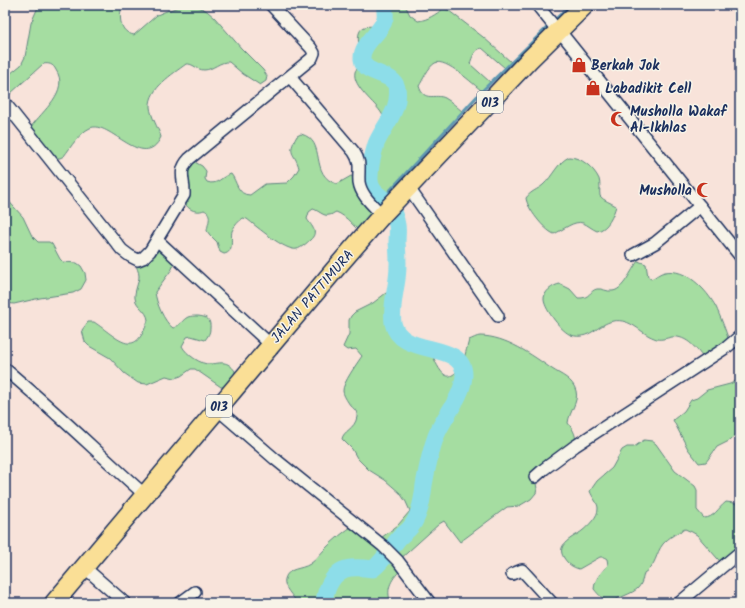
<svg xmlns="http://www.w3.org/2000/svg" width="745" height="608" font-family="Kalam,sans-serif">
	<style>
		.green { fill: #a5dda1; stroke: #608680 }
		.lines { fill: none; stroke-linecap: round; stroke-linejoin: round }
		.stream { stroke: #5f97b1; stroke-width: 3 }
		.river { stroke: #8ddde9; stroke-width: 17 }
		.street-casing { stroke: #1b2f5e; stroke-width: 14 }
		.primary-casing { stroke: #1b2f5e; stroke-width: 21 }
		.street { stroke: #f7f3e8; stroke-width: 11 }
		.primary { stroke: #fadf96; stroke-width: 18 }
		.labels { text-anchor: middle; stroke-width: 3; stroke-linejoin: round; paint-order: stroke }
		.shield { fill: #f7f3e8; stroke: #5d6a87; stroke-width: 1 }
		.shield-label { font-size: 13px; font-weight: bold; fill: #1b2f5e }
		.poi-label { font-size: 14px; font-weight: bold; fill: #1b2f5e; stroke: #f7f3e8; text-anchor: start }
		.street-label { font-size: 14px; fill: #1b2f5e; stroke: #f7f3e8 }
	</style>
	<rect width="100%" height="100%" fill="#f8e3da"/>
	<filter id="ink" filterUnits="userSpaceOnUse"><feTurbulence type="fractalNoise" baseFrequency=".025" numOctaves="2"/><feDisplacementMap in="SourceGraphic" scale="8" xChannelSelector="R" yChannelSelector="G"/><feConvolveMatrix kernelMatrix="1 2 1 2 8 2 1 2 1" color-interpolation-filters="sRGB"/></filter>
	<g filter="url(#ink)">
		<g class="green">
			<path d="M39,5H122C119,17 119,32 134,35L157,15L164,12L184,5H195L207,11L215,18L241,48L263,70L267,76L266,81L260,85L243,74L229,62C220,61 213,70 204,70C197,70 193,63 186,64C173,74 149,88 150,107C151,117 158,127 161,137C144,173 109,119 90,128C79,133 71,147 64,156L60,158H55L31,132V127C42,111 70,91 56,70C53,64 49,63 43,64L10,94L5,95V78L21,65L25,57L31,23Z"/>
			<path d="M385,5H405L410,15L418,21C428,20 436,14 443,9L448,10L483,37L511,62L505,68L482,48C475,49 472,57 470,64L490,82L482,91C473,84 446,58 435,63C428,67 423,80 419,86C424,103 435,93 445,98C452,102 457,107 463,112L382,199C378,195 374,192 371,187C364,171 378,139 387,125C385,122 384,117 382,114C376,103 352,87 355,72C356,68 361,66 364,63C358,46 350,19 380,28L385,18Z"/>
			<path d="M301,134C328,141 308,175 337,184L351,176L354,177L382,215L364,236C355,228 347,216 336,212C333,213 332,215 329,215C324,217 318,210 313,209L309,212L307,219C312,227 319,232 310,240C307,243 301,248 297,249C286,252 256,226 247,219L243,218C239,221 234,226 232,231C230,239 235,252 224,254L220,252L217,242L210,235L207,231C208,222 213,214 204,210C195,214 184,208 183,197C182,191 188,167 189,159L202,166L206,171L205,179L207,182C218,186 221,176 231,174C237,181 237,195 250,195L265,184L287,183L294,176L299,168C295,152 286,155 297,136Z"/>
			<path d="M569,157C581,157 594,168 599,179C601,184 599,191 600,196C604,201 610,202 616,206C613,216 608,229 597,231C592,229 588,225 583,223C574,220 563,230 554,234C544,230 527,208 526,198C531,191 537,190 543,185C553,176 557,163 569,157Z"/>
			<path d="M5,197L23,217L32,236L38,242H49L52,244L60,259L63,262L77,263L81,266L85,273L86,280L81,289L73,293L40,298L14,304L5,303Z"/>
			<path d="M157,240L174,263L172,269L155,292C156,302 164,322 173,328C180,326 182,320 188,317C191,316 194,316 198,316C207,317 211,319 210,329C210,333 208,336 205,340L191,336L187,337L182,346C186,354 201,365 210,364C222,363 227,360 235,371L234,378L226,387H221L195,369H191L181,376L175,378L166,376L147,384L138,383L124,373L110,358L89,346L85,342L82,330L88,322H94C117,337 135,362 148,320C147,310 136,307 135,298C134,292 139,282 139,276C139,271 136,268 136,263Z"/>
			<path d="M638,261L646,264L648,277L651,279C656,277 659,273 665,272C686,268 706,289 716,307C720,316 726,331 729,341L705,361C698,350 687,335 672,337C666,338 660,341 654,338C640,333 631,318 613,321C598,324 589,341 571,335C562,332 545,310 544,300C543,292 553,285 560,284L570,289L578,298C590,299 590,290 597,289C602,288 607,292 612,291C623,291 631,270 638,261Z"/>
			<path d="M386,293H390L394,295C389,331 396,339 430,349C438,369 448,393 464,359C466,353 467,346 469,340C472,339 477,336 480,336C506,336 532,355 552,369C561,375 573,379 576,391C579,402 569,412 568,423C574,431 577,436 575,446L535,477L537,489L536,493L531,499L519,506L507,507L460,542L444,521L439,524L398,561L403,568C392,578 385,588 391,603H297C293,595 283,588 285,579C288,567 301,570 310,564C316,560 320,554 325,549C334,540 344,531 356,524L377,541L398,525L410,511L406,502L400,493L385,480L369,470L357,458L352,449L342,439C343,431 355,429 357,417C358,409 351,408 348,402C346,399 343,394 343,391C342,384 358,362 362,356L356,349L347,350L343,347L349,334V320L351,316L355,312L373,303Z"/>
			<path d="M740,379V431L729,441L717,447L706,462L699,463L688,449L673,420L684,411L691,400L697,398L707,390L730,384Z"/>
			<path d="M644,440L652,441L656,444L675,471L695,486L697,490V510L704,518C714,518 718,508 726,502L734,503L740,506V552L724,566L697,535L692,532L685,529C677,533 669,537 663,544C655,554 657,565 644,573C641,588 638,590 624,596C609,602 606,604 594,589C595,578 601,573 608,565L607,559L604,557H600L579,569C572,567 568,564 564,558C555,544 573,538 582,531C587,527 599,516 598,508C598,503 592,497 590,491L597,481L612,468L622,450L627,447H634Z"/>
		</g>
		<g class="lines">
			<path class="stream" d="M382,199L482,91L570,5"/>
			<path class="river" d="M324,603C325,589 334,569 351,568C358,567 366,568 373,569C384,560 390,549 399,538C402,535 406,532 409,529C413,525 417,517 419,511C422,503 423,494 424,485C427,468 430,452 436,436C444,416 463,397 464,375C464,340 400,358 393,323C391,308 395,293 397,279C399,266 398,255 397,242C397,237 398,231 397,225C396,218 392,207 386,201C378,194 369,190 370,177C370,167 373,154 376,144C383,127 401,109 397,88C393,71 364,76 362,59C361,43 382,33 385,18C386,15 384,9 385,5"/>
			<g class="street-casing">
				<g id="street">
					<path d="M537,5L554,26L562,34L740,256"/>
					<path d="M290,77L354,152C362,164 358,169 359,182C361,196 374,206 382,215"/>
					<path d="M5,103L122,250L130,256L138,260L143,258L150,251L184,195C185,179 177,172 189,159L312,58L314,53L311,48L271,5"/>
					<path d="M408,188L411,191L498,316"/>
					<path d="M157,240L270,344"/>
					<path d="M633,255L655,243L700,206"/>
					<path d="M5,369C53,409 98,453 145,495"/>
					<path d="M216,408L275,459L383,546L398,561L430,603"/>
					<path d="M535,477L544,469L575,446L727,347L740,336"/>
					<path d="M84,567L125,603"/>
					<path d="M512,574L522,570L552,603"/>
					<path d="M180,603L195,592"/>
					<path d="M679,603L740,552"/>
				</g>
			</g>
			<g class="primary-casing">
				<path id="primary" d="M54,603L336,268L382,215L530,59L585,5"/>
			</g>
			<use href="#street" class="street"/>
			<use href="#primary" class="primary"/>
		</g>
	</g>
	<defs>
		<g id="shop-bare" transform="scale(1.2)"><path d="M-5-2.5h2.3a2.7 3.5 0 0 1 5.4 0H5L5.5 6h-11ZM-1.5-2.5h3a1.5 2.3 0 0 0-3 0Z" fill="#c8321e" stroke="#f7f3e8" stroke-width="2.5" paint-order="stroke"/></g>
		<g id="mosque-bare" transform="scale(1.2)"><path d="M3.5-4.9A6 6 0 1 0 3.5 4.9A5 5 0 1 1 3.5-4.9Z" fill="#c8321e" stroke="#f7f3e8" stroke-width="2.5" paint-order="stroke"/></g>
	</defs>
	<g fill-rule="evenodd">
		<use href="#shop-bare" x="579" y="65"/>
		<use href="#shop-bare" x="593" y="88"/>
		<use href="#mosque-bare" x="618" y="119"/>
		<use href="#mosque-bare" x="704" y="190"/>
	</g>
	<g class="labels">
		<g class="shield">
			<rect x="477" y="91" width="26" height="22" rx="3"/>
			<rect x="206" y="395" width="26" height="22" rx="3"/>
		</g>
		<g class="shield-label">
			<text x="490" y="107">013</text>
			<text x="219" y="411">013</text>
		</g>
		<g class="poi-label">
			<text x="591" y="70">Berkah Jok</text>
			<text x="605" y="93">Labadikit Cell</text>
			<text x="630" y="116">Musholla Wakaf<tspan x="630" dy="16">Al-Ikhlas</tspan></text>
			<text x="692" y="195" text-anchor="end">Musholla</text>
		</g>
		<g class="street-label">
			<text transform="translate(312 296) rotate(-49)" y="5">JALAN PATTIMURA</text>
		</g>
	</g>
	<rect width="745" height="608" fill="none" stroke="#f7f3e8" stroke-width="20"/>
	<rect x="10" y="10" width="725" height="588" fill="none" stroke="#1b2f5e" stroke-width="1.5" filter="url(#ink)"/>
</svg>
